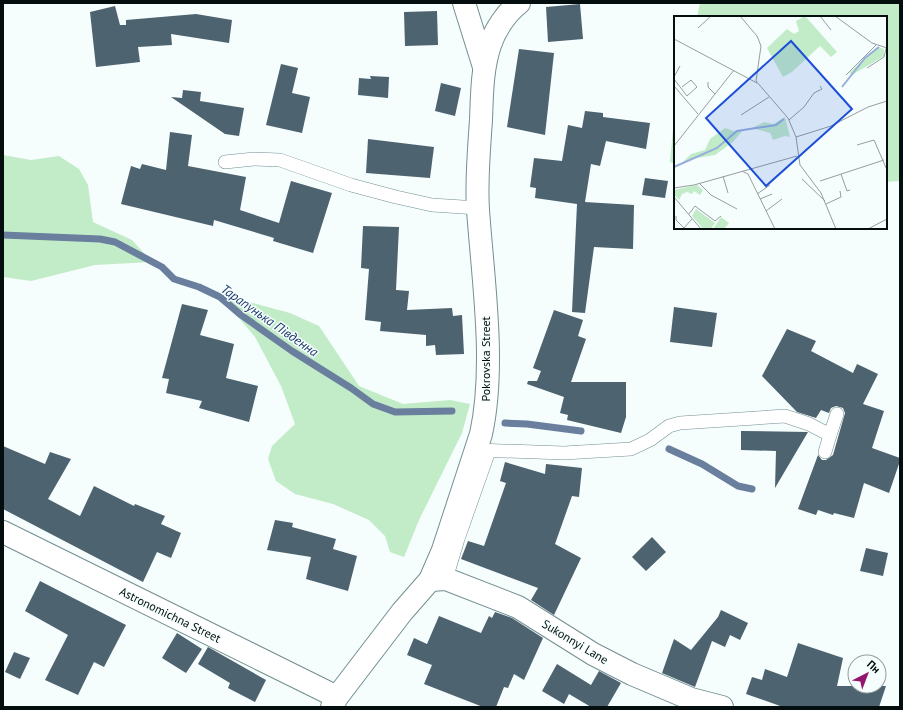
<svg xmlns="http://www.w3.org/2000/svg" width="903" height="710" font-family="'PT Sans',sans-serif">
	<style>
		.green { fill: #c2ecc8 }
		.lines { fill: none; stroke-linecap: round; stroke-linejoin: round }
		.stream { stroke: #6a7f9e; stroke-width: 7 }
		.building { fill: #4d636f }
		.lane-casing { stroke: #738f92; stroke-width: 14 }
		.street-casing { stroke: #738f92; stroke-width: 24 }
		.lane { stroke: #fff; stroke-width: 13 }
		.street { stroke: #fff; stroke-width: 22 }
		.labels { text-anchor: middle; stroke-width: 3; stroke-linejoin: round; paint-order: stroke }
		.street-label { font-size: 12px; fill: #050e0f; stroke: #f6fdfd }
		.water-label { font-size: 13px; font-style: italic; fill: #19376b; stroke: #f6fdfd }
		.inset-river { fill: none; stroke: #96b0db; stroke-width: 2 }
		.inset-road { fill: none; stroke: #969d9e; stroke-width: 1 }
		.view { fill: #1d4ed8; fill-opacity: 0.15; stroke: #1d4ed8; stroke-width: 2 }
		.inset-edge { fill: none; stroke: #050e0f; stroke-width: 2 }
	</style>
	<rect width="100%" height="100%" fill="#f6fdfd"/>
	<g class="green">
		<path d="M700,3H900V181L886,182V17H697Z"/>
		<path d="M675,107V164L670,162Z"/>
		<path d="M3,155L31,160L59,156L79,169L88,185L93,222L132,240L152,262L95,265L31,281L3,277Z"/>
		<path d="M222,298L253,303L290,313L319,326L359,386L403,404L450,400L470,404L462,433L419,520L404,557L390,552L385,536L369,520L333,504L295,494L276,481L268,459L272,446L295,424L281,386L255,337Z"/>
	</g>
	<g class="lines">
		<g class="stream">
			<path d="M3,235L100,239L115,242L162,267L174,279L199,287L220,297L241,315L292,351L351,388L373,404L395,412L452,411"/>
			<path d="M505,423L527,424L581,431"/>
			<path d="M669,449L702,464L738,486L752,489"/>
		</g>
	</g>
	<g class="building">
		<path d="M580,4L583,39L548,42L546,7Z"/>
		<path d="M115,6L120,25H126V20L196,14L232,20L229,43L171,34L172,45L138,47L140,62L96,67L90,12Z"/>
		<path d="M437,11L438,45L405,46L404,12Z"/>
		<path d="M519,49L554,53L545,135L507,127Z"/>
		<path d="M281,64L298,68L292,93L310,97L302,133L266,125Z"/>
		<path d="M370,76L389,77L388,98L358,95L359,78L371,79Z"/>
		<path d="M441,83L461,88L455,116L435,111Z"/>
		<path d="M183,90L201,92L200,101L244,108L239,136L225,134L171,97L182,98Z"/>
		<path d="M585,111L603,113V117L650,123L646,149L606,141L600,166L591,164L585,202L634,205L633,249L594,247L585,313L572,312L577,204L535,198L536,188L530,187L534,158L562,161L568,125L582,128Z"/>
		<path d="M170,132L192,135L188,166L246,177L240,210L279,223L291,181L332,193L313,253L273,241L274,238L214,220L213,226L121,204L131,166L140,169L142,164L166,170Z"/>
		<path d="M368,139L434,147L430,178L366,173Z"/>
		<path d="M645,178L668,181L665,198L642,195Z"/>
		<path d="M363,226L399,227L396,290L409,291L407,310L452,308L453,316L462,315L464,354L436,355L435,345L426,346V335L380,331L381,322L365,320L369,269L361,268Z"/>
		<path d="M182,304L208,310L200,335L234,344L226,378L258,386L249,422L199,408L202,401L166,393L169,379L162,378Z"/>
		<path d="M674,307L717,313L712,347L670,342Z"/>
		<path d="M554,310L583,320L578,336L586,339L571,382H626V417L621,433L567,420L568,415L560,413L564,397L527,384L528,381H537L541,371L533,368Z"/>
		<path d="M787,329L816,341L811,351L853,373L857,364L878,374L863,404L884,411L872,448L900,458V461L889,493L864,483L854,518L834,513L833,515L818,510L816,515L798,509L818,455L822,460H826L833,455L845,413L843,408L836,406L831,408L829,413L821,410L816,418L797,412L762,376Z"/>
		<path d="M741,431L808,432L775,488L776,451L741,450Z"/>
		<path d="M3,446L45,464L50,452L71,459L48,499L80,516L94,486L134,506L135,504L165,516L161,524L181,533L171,558L157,552L143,582L3,509Z"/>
		<path d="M505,462L545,474L546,464L582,468L579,497L572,496L555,544L581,558L554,615L531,600L538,588L461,559L468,541L484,546L506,483L500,481Z"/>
		<path d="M275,520L293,523L292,527L336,539L333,549L357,556L348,591L306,579L311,557L267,550Z"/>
		<path d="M652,537L666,552L646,571L632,557Z"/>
		<path d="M866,548L888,553L883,576L860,571Z"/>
		<path d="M40,581L126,625L104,667L94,662L78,695L45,680L68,635L25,611Z"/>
		<path d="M721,610L748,623L740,640L730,635L725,647L712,641L695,687L662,673L674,639L691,650L718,617Z"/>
		<path d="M495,612L512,618L543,638L524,680L514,674L508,688L504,687L496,707H483L424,684L432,665L407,655L414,638L427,644L439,616L481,633L489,616L492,618Z"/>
		<path d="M177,633L202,649L186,673L162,658Z"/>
		<path d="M798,643L843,658L837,686H886L879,707H783L746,694L752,677L762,680L765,669L787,677Z"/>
		<path d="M208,647L266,680L255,702L228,688L230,683L198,664Z"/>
		<path d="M14,652L30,658L20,679L5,672Z"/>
		<path d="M557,664L591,685L599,671L621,683L607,707H591L569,694L564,704L542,691Z"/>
	</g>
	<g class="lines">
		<g class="lane-casing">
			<g id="lane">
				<path d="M225,162L254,159L280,160L351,185L396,197L432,205L478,208"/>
				<path d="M476,450L564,453L631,449L650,440L669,426L680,423L785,416L809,424L830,435L837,414"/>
				<path d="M825,452L830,435"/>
				<path d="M446,579L458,539L489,451"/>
			</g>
		</g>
		<g class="street-casing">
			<g id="street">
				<path d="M464,3L484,67"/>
				<path d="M3,532L337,697"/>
				<path d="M430,580L446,579L518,607L593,654L632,674L691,699L722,707"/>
				<path d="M332,707L337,697L402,612L430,580L443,550L481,434C496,366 483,280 478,210C476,181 479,149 481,120C482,94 482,69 490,45C495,30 506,13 519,3"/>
			</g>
		</g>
		<use href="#lane" class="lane"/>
		<use href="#street" class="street"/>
	</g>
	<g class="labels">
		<g class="street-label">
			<text transform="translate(486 359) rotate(-90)" y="4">Pokrovska Street</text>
			<text transform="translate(170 615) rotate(26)" y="4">Astronomichna Street</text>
			<text transform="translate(575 642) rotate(31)" y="4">Sukonnyi Lane</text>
		</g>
		<g class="water-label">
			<text transform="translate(270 320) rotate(35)" y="5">Тарапунька Південна</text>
		</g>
	</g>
	<g transform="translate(674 16)">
		<rect width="213" height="213" fill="#f6fdfd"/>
		<path d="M131,0L163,36L157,41L146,30L118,56L109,61L93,32L113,13L120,18L125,15L122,5ZM203,31L210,33V40L178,59L175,57ZM111,101L116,121L111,120L99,124L96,117L78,112L90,106L99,108ZM51,112L60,115L69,114L59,126L41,139L17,143L7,148L17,138L31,134L36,123ZM23,169L29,174L26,179L20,175L18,178L13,176L8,178L5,184L0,178V174ZM22,193L41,207L37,213H29L18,200ZM47,201L55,207L50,213H39Z" fill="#c2ecc8"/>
		<path class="inset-river" d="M168,71L191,42L205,31M0,151L43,132L63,115L102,109L110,103"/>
		<path class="inset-road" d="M66,0L83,20L87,30L82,65L114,102L122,121L126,149L147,177L162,213M146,0L157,14M161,0L198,27L213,32M24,12L37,0M0,23L83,67M193,52L210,41L213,29M172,59L202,29M0,61L6,50M0,63L13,80L23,71L17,64L8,71M34,66V71L41,78M0,70L24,98M67,99L95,81M115,104L130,91L140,77L148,73L146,70M122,121L157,110L194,91L213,85M183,129L200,124L213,154M0,130L60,54M68,155L74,158L101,213M167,158L173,175L176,174M49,160L54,177M128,163L151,185M146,165L210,144M25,167L37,179L63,193M0,172L20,169L123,140M83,178L96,169M0,181L27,213M86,183L98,178M152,188L167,181L166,175M92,195L108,183M15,198L21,190L41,205L47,200M2,200V204L10,212M9,213L18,203M194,213L213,203"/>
		<path class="view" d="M117,25L178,93L92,170L32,102Z"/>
		<rect width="213" height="213" class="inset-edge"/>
	</g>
	<rect width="903" height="710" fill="none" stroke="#050e0f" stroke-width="8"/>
	<g transform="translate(867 674) rotate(42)"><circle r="19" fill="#f6fdfd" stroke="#969d9e"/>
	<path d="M0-3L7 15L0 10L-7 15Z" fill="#94156e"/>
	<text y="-6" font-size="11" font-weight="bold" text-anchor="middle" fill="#050e0f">Пн</text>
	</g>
</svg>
